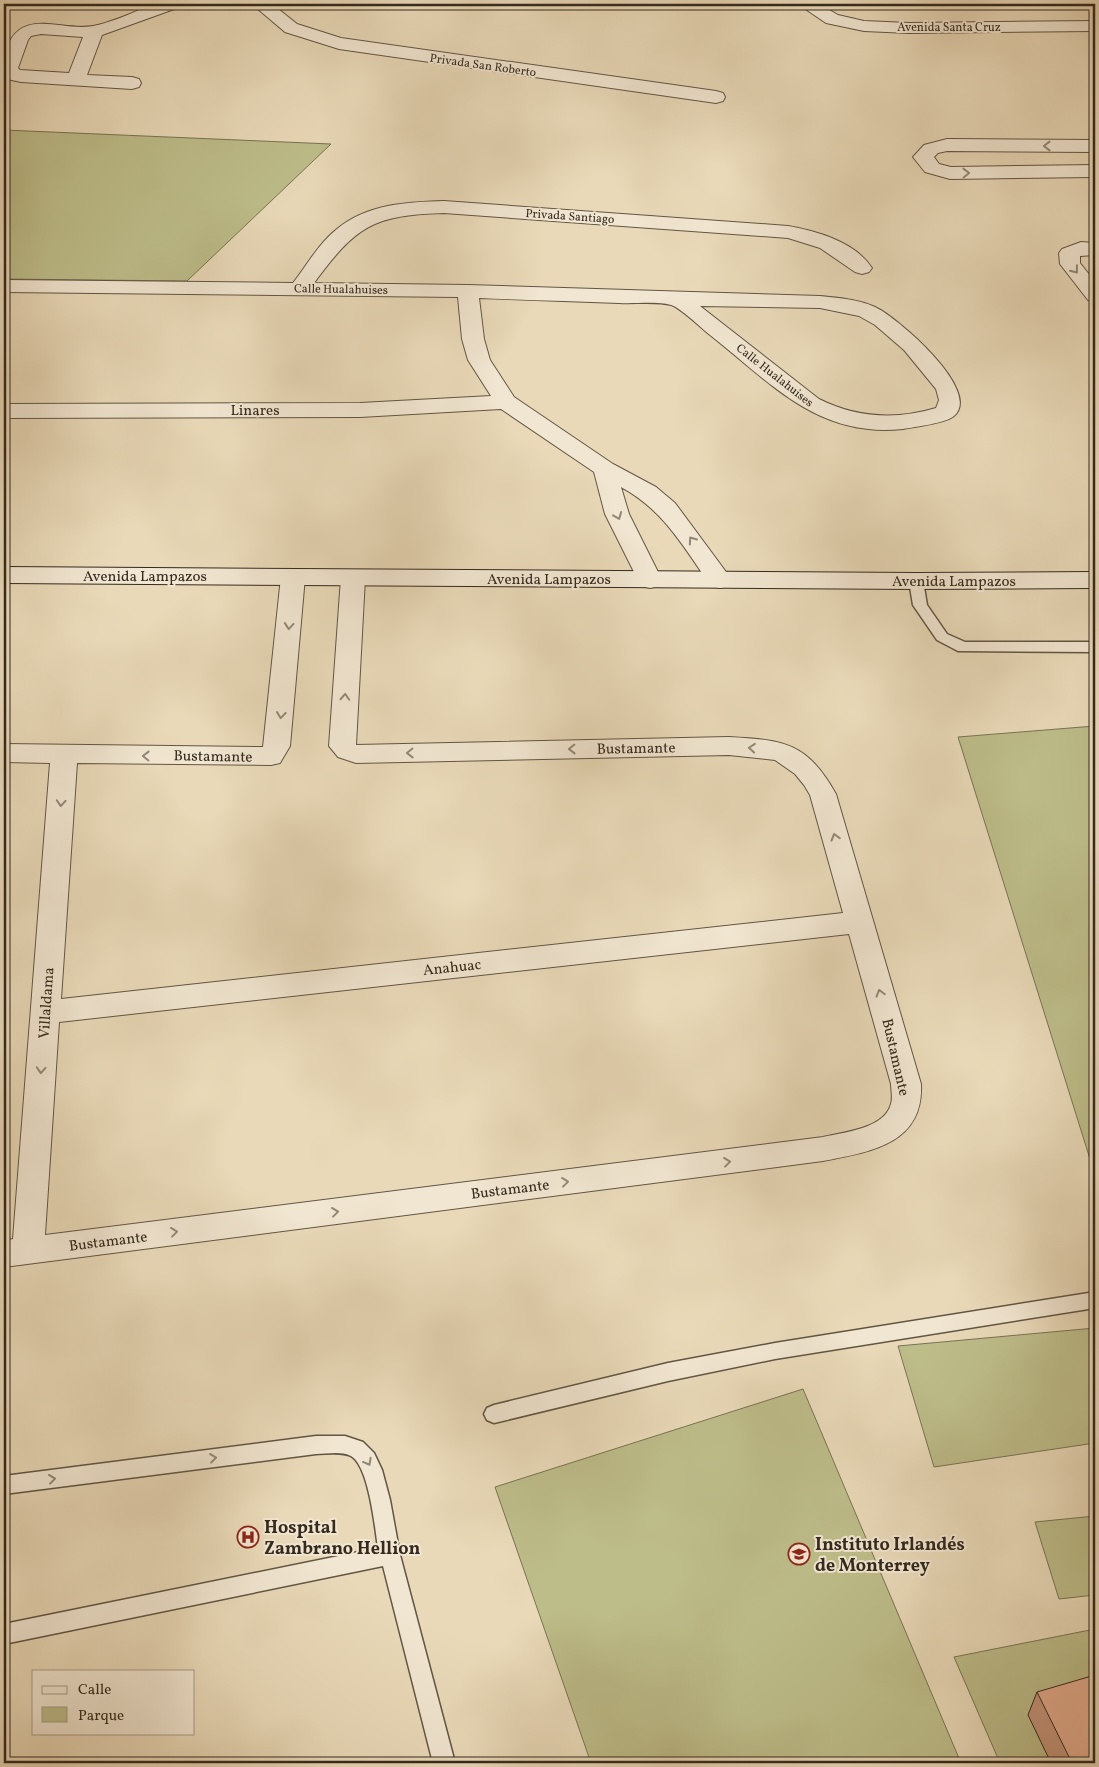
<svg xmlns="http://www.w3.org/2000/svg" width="1099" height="1767" font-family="Vollkorn,serif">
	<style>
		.green { fill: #bdbd8a; stroke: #787454 }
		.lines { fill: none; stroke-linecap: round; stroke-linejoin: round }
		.lane-casing { stroke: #615644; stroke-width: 3 }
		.street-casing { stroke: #615644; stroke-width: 2 }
		.secondary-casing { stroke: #342a1e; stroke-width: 2 }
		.lane { fill: #f1e6d1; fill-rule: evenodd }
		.street { fill: #f1e6d1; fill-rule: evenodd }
		.secondary { fill: #f1e6d1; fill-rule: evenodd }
		.wall { fill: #c5957c; stroke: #342a1e }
		.building { fill: #e5ad90; stroke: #342a1e }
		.oneway { stroke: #928878 }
		.labels { text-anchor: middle; stroke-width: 4; stroke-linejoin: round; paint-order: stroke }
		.far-street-label { font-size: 12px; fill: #342a1e; stroke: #f1e6d1 }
		.street-label { font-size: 15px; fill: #342a1e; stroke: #f1e6d1 }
		.near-poi-label { font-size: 18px; font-weight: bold; fill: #342a1e; stroke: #f1e6d1; text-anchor: start }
	</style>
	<rect width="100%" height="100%" fill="#e9d9b8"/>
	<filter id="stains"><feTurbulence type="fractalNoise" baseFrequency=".004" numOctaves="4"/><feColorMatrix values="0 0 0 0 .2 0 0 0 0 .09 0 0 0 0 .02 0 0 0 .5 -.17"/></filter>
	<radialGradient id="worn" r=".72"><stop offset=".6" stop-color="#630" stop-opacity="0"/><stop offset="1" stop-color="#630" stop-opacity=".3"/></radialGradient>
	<g class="green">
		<path d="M4,130L331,144L187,281L4,279Z"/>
		<path d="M1095,726V1175L958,737Z"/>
		<path d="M1095,1328V1443L934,1467L898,1346Z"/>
		<path d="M803,1389L961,1763H591L495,1487Z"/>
		<path d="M1095,1516V1595L1059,1599L1035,1522Z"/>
		<path d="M1095,1629V1763H1000L954,1657Z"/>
	</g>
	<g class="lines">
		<g class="lane-casing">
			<g id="lane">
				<path d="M916,576L923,581L927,605L947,634L965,642H1095V652L958,651L937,640L913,605L909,581Z"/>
				<path d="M1095,1292V1308L775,1359L668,1381L494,1423L487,1420L484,1414L487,1408L494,1405L668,1363L775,1343Z"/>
				<path d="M316,1436H345L363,1442L374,1453L382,1470L390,1500L400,1555L455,1763H433L383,1566L4,1644V1624L378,1548C375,1528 369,1466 351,1456C341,1451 327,1454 316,1454L4,1494V1476Z"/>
			</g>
		</g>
		<g class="street-casing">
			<g id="street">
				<path d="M155,4H180L177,8L102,35L87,75L132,77L139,79L141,83L139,87L132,89L21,82L7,79C2,71 3,59 6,50C21,6 61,32 93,26C114,22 135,11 155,4ZM41,34L83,37L69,73L20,70L18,68L28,40L31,36Z"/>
				<path d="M252,4H272L297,24L341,38L716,91L723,93L725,97L723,101L716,103L339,49L285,32Z"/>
				<path d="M798,4H819L838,15L864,21L909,23L1095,21V31L909,33L864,31L826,23Z"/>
				<path d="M947,139L1095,140V152L947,151L938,153L934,157L939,164L951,167L1095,165V177L950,179L925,172L913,157L924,145Z"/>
				<path d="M444,201L788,226C817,231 855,242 872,268L869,272L862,274L855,272L820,248L788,238L444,213C373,215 356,226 314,283L468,285L820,296C838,298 858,299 875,307C897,317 983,391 954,416C946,423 915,427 903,429C818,438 772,384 710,335C701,328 681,308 671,305C656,301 635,304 619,303C572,301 526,300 479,298L484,339L490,360L514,397L613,464L656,487L675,503L732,580L729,586L720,588L711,586C684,548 664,510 621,487L629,514L662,580L659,586L650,588L641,586L605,514L594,472L501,409L360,417L4,418V404L360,403L491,396L468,360L462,339L458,297L4,292V280L293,283C307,265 319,243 337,229C367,204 407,202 444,201ZM700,306L820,308L859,316L875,325L904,350L936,389L939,400L936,408C896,420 857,418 819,399Z"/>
				<path d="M1081,242L1095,243V255L1080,256V263L1095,282V302L1088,300L1060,264L1059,253L1062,249Z"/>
				<path d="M293,569L302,571L305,577L290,746L280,763L271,765L77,763L61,999L843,913L810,795L804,785L795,774L775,760L729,755L356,763L338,757L329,746L341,578L344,572L353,570L362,572L365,578L356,745L729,737C785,740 807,743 836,794L921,1084C924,1144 870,1152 823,1161L4,1267V1241L13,1239L50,763L4,762V744L263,747L281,577L284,571ZM849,934L891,1084C891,1090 893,1097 891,1104C884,1129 844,1132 823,1137L45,1235L59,1022Z"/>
			</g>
		</g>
		<g class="secondary-casing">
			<path id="secondary" d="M4,567L916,573L1095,572V588L916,589L4,583Z"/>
		</g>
		<use href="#lane" class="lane"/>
		<use href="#street" class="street"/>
		<use href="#secondary" class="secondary"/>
	</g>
	<path class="wall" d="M1037,1692L1095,1763H1051L1028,1715Z"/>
	<path class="building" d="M1095,1675V1763H1072L1037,1692Z"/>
	<defs><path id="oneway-chevron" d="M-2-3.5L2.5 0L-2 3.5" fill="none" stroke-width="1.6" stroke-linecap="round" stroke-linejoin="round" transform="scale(1.25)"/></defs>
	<g class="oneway">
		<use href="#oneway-chevron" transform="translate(1047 146) rotate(-180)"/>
		<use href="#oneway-chevron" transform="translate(966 173) rotate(-1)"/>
		<use href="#oneway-chevron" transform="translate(1075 270) rotate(52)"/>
		<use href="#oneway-chevron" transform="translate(618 516) rotate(68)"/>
		<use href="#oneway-chevron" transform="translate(692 540) rotate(-125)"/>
		<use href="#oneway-chevron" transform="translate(289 626) rotate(95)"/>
		<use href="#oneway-chevron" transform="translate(345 697) rotate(-87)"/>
		<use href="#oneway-chevron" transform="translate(281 715) rotate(97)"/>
		<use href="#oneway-chevron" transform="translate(752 748) rotate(-175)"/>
		<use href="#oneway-chevron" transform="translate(572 749) rotate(179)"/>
		<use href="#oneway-chevron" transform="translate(410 753) rotate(179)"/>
		<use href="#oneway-chevron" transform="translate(146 756) rotate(-179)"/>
		<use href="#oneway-chevron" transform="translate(61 803) rotate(94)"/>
		<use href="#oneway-chevron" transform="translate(835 837) rotate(-106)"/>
		<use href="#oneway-chevron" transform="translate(880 993) rotate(-106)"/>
		<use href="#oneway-chevron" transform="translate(41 1070) rotate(94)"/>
		<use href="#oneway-chevron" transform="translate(727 1162) rotate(-7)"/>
		<use href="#oneway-chevron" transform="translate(565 1182) rotate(-7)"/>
		<use href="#oneway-chevron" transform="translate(335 1212) rotate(-7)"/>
		<use href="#oneway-chevron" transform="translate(174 1232) rotate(-7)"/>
		<use href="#oneway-chevron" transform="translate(213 1458) rotate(-7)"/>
		<use href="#oneway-chevron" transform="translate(368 1462) rotate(61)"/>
		<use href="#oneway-chevron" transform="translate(52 1479) rotate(-7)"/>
	</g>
	<defs>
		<g id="hospital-ring" transform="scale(1.125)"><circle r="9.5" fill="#f1e6d1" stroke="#8f2418" stroke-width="1.5"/><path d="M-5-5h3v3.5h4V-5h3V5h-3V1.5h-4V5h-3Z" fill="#8f2418"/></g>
		<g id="university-ring" transform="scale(1.125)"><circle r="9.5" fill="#f1e6d1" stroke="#8f2418" stroke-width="1.5"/><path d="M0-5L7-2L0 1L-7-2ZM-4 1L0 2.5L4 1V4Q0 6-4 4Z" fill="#8f2418"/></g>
	</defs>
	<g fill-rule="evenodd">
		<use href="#hospital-ring" x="248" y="1537"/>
		<use href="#university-ring" x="799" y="1554"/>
	</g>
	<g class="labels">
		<g class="far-street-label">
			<text x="949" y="31">Avenida Santa Cruz</text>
			<text transform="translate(483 65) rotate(8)" y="4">Privada San Roberto</text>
			<text transform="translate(570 216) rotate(4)" y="4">Privada Santiago</text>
			<text transform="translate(341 289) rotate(1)" y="4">Calle Hualahuises</text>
			<text transform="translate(775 375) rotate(38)" y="4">Calle Hualahuises</text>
		</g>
		<g class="street-label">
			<text x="255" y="415">Linares</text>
			<text x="145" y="581">Avenida Lampazos</text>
			<text x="549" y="584">Avenida Lampazos</text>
			<text x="954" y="586">Avenida Lampazos</text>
			<text transform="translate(636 748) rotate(-1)" y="5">Bustamante</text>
			<text transform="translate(213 756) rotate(1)" y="5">Bustamante</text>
			<text transform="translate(452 967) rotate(-6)" y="5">Anahuac</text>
			<text transform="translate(46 1003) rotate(-86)" y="5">Villaldama</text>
			<text transform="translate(896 1057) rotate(77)" y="5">Bustamante</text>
			<text transform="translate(510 1189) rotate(-7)" y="5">Bustamante</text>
			<text transform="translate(108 1241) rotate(-7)" y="5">Bustamante</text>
		</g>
		<g class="near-poi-label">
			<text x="264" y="1533">Hospital<tspan x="264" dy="21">Zambrano Hellion</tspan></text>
			<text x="815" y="1550">Instituto Irlandés<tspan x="815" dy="21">de Monterrey</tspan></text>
		</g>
	</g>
	<rect width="1099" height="1767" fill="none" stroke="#e9d9b8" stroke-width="20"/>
	<rect x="5" y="5" width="1089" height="1757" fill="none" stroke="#342a1e" stroke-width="2.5"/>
	<rect x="10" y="10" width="1079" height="1747" fill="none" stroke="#342a1e"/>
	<rect x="32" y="1670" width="162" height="65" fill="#f1e6d1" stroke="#a59b89"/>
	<rect x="42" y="1686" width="25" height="8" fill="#f1e6d1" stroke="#a59b89"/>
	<text x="78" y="1694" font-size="15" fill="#342a1e">Calle</text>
	<rect x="42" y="1707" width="25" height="15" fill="#bdbd8a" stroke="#a59b89"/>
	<text x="78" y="1720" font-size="15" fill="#342a1e">Parque</text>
	<rect width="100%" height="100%" filter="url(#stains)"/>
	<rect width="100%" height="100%" fill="url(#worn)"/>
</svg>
